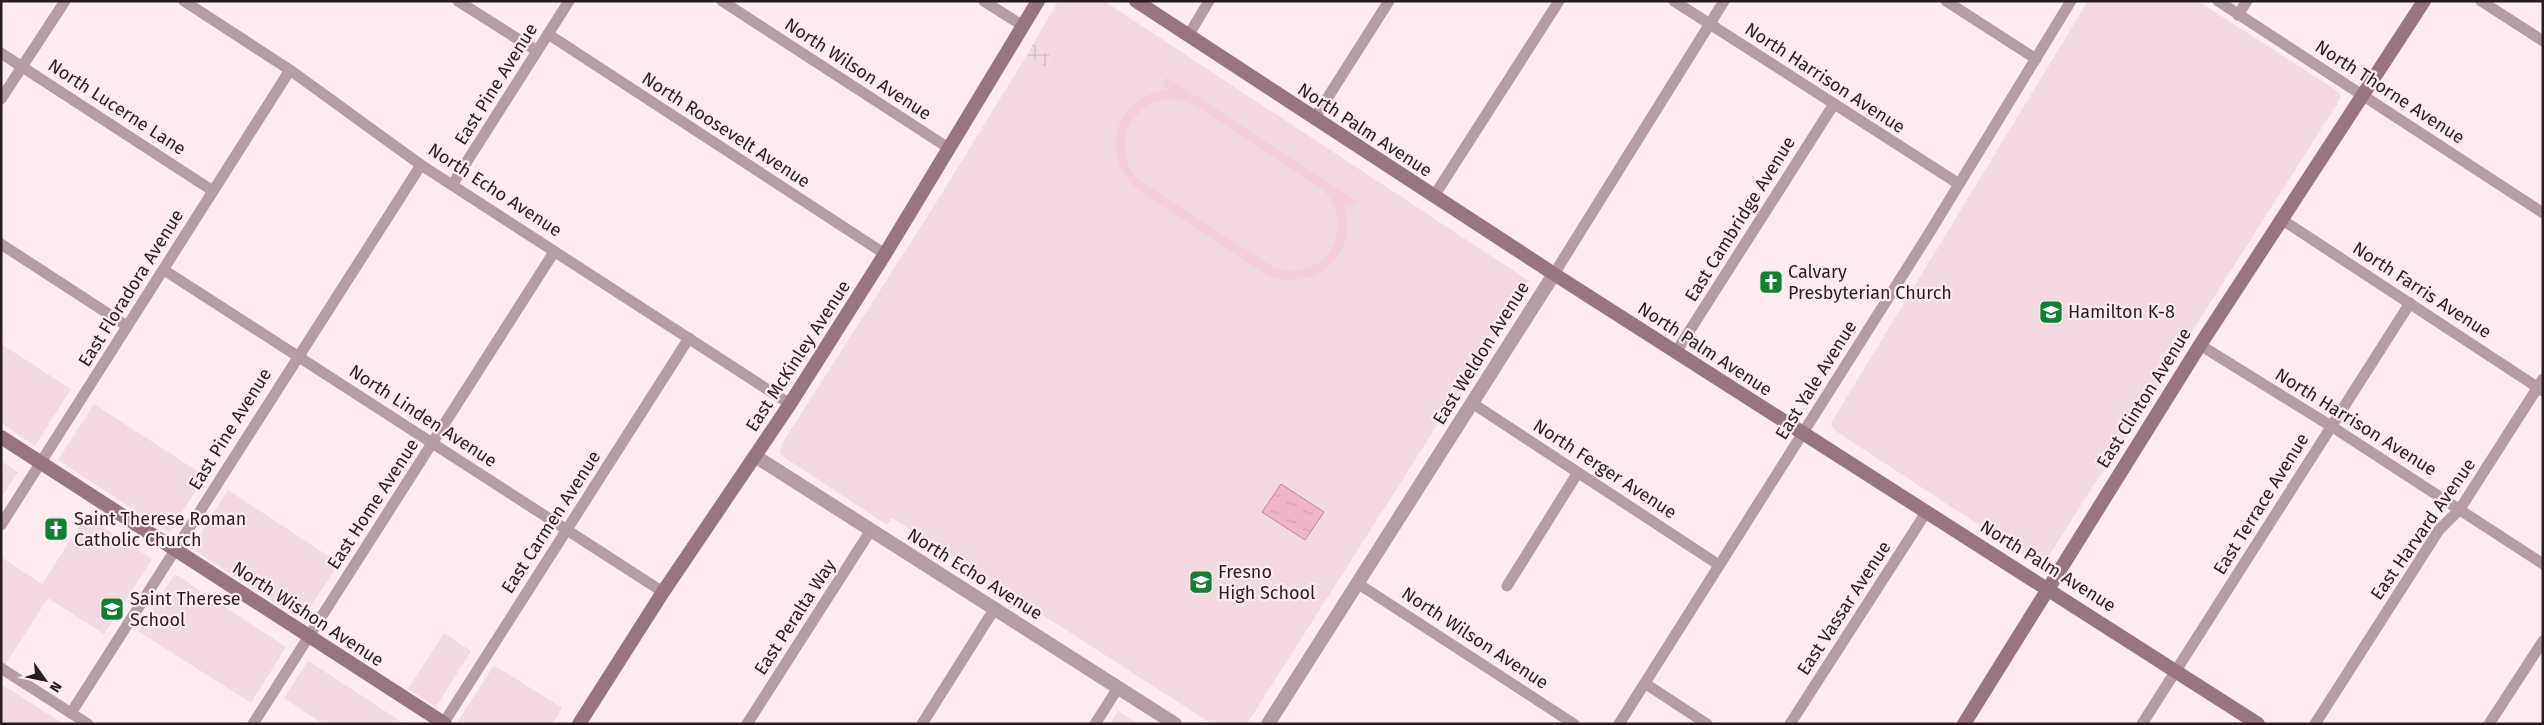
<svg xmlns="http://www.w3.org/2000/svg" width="2544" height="725" font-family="'Fira Sans',sans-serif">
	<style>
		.built { fill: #f3dae1 }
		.industrial { fill: url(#industrial-grid) }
		.park { fill: #f7cfdb; fill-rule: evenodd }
		.water { fill: url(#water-ripples); stroke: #b58796 }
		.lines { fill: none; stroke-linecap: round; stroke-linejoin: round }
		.minor { stroke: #b79ca4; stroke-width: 11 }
		.tertiary { stroke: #b79ca4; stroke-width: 14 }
		.secondary { stroke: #9a7480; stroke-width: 14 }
		.labels { text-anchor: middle; stroke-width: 4.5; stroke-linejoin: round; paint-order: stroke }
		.street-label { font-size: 18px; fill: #291d21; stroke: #ffebf0 }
		.poi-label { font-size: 18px; fill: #291d21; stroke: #ffebf0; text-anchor: start }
	</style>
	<defs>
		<pattern id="industrial-grid" width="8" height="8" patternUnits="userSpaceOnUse" patternTransform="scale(1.25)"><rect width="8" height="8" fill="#f3dae1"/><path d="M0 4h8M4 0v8" fill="none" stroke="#d0bbc1"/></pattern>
		<pattern id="water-ripples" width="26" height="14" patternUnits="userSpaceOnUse" patternTransform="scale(1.25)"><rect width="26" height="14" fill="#f1b5c8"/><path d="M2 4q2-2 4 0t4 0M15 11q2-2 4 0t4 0" fill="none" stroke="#cf9bac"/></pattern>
	</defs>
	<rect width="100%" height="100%" fill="#ffebf0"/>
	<g class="built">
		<path d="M1058,1H1104L1529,281L1247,724H1212L892,518L887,525L784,457L780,453L781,445L934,206L1027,55L1046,67L1052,57L1033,44Z"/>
		<path d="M2088,1H2198L2339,92L2341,98L2046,560L2037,563L1834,430L1831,423Z"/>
		<path d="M1,344L71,389L35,446L1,423Z"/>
		<path d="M94,404L205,476L169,533L58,460Z"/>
		<path d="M1,461L18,472L1,498Z"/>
		<path d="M228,490L339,563L302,620L191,548Z"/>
		<path d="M86,516L152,559L104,634L48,598L5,665L1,662V557L42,584Z"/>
		<path d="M175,574L286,647L251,703L138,631Z"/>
		<path d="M444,633L471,651L436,707L408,689Z"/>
		<path d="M308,661L364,697L404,724H323L284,698Z"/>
		<path d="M494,665L562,708L553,724H462L458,721Z"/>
		<path d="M1,684L59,721L63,724H1Z"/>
		<path d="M1118,711L1138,724H1110Z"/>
	</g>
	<path class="industrial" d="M1033,44L1052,57L1045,67L1027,55Z"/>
	<path class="park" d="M1167,77L1357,201L1352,208L1344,203C1350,223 1349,244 1334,261C1321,276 1299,283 1279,279C1261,275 1245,260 1230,251C1200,231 1170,212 1140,192C1097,158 1113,95 1169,90L1162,84ZM1165,99L1181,100L1196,106L1323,190C1360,228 1323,286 1273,267L1138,179C1112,150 1126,108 1165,99Z"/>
	<path class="water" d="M1281,484L1324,512L1305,540L1262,512Z"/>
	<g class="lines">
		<g class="minor">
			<path d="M184,1L290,70L421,165L790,404"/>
			<path d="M458,1L537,51"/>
			<path d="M722,1L950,149"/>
			<path d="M984,1L1023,26"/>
			<path d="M1674,1L1959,184"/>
			<path d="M1946,1L2036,59"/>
			<path d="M2218,1L2543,213"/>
			<path d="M2481,1L2543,41"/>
			<path d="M2238,15L2247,1"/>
			<path d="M548,34L885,254"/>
			<path d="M1188,36L1209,1"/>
			<path d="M1,53L213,191"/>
			<path d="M1,99L65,1"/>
			<path d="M1314,119L1389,1"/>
			<path d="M452,185L569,1"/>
			<path d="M1434,196L1559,1"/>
			<path d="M2281,219L2543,391"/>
			<path d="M1,244L127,326"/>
			<path d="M164,270L663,592"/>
			<path d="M1554,274L1724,1"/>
			<path d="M2200,345L2331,426L2543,564"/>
			<path d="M1676,352L1834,104"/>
			<path d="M1472,403L1719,565"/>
			<path d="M1,525L290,70"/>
			<path d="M1357,583L1574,724"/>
			<path d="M1507,586L1577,474"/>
			<path d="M1,668L88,724"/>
			<path d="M1646,684L1707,724"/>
			<path d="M71,713L421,165"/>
			<path d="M253,724L554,252"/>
			<path d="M443,724L689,338"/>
			<path d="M747,724L871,530"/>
			<path d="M922,724L995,608"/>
			<path d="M1095,724L1118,688"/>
			<path d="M1619,724L1928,235L2071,1"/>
			<path d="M1790,724L1927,511"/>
			<path d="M2142,724L2410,303"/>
			<path d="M2315,724L2439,530L2460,509L2543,379"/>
			<path d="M2489,724L2543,641"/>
		</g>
		<g class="tertiary">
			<path d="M755,456L1175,724"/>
			<path d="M1268,724L1554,274"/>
		</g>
		<g class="secondary">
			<path d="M1136,1L1554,274L2258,724"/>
			<path d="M1,437L445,724"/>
			<path d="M579,724L663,592L790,404L885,254L1038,1"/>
			<path d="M1964,724L2200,345L2424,1"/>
		</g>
	</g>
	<defs>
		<g id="church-square" transform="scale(1.25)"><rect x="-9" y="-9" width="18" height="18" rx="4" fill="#127f35" stroke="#ffebf0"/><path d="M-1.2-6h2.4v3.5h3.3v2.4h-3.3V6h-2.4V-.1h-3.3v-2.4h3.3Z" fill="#fff"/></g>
		<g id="school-square" transform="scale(1.25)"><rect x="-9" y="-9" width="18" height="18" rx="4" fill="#127f35" stroke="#ffebf0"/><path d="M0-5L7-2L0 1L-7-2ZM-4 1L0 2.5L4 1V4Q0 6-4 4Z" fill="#fff"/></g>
	</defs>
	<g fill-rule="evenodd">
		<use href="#church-square" x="1771" y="282"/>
		<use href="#school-square" x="2051" y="312"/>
		<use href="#church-square" x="56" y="529"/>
		<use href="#school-square" x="1201" y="582"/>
		<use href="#school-square" x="112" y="609"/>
	</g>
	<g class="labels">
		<g class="street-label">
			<text transform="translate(858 69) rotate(33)" y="6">North Wilson Avenue</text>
			<text transform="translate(1825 78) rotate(33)" y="6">North Harrison Avenue</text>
			<text transform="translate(496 84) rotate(-58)" y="6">East Pine Avenue</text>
			<text transform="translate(2390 92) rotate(33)" y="6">North Thorne Avenue</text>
			<text transform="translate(117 107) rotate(33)" y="6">North Lucerne Lane</text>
			<text transform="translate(726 130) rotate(33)" y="6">North Roosevelt Avenue</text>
			<text transform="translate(1365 130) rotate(33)" y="6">North Palm Avenue</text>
			<text transform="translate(495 190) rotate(33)" y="6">North Echo Avenue</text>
			<text transform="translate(1740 219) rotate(-58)" y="6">East Cambridge Avenue</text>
			<text transform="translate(131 288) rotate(-58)" y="6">East Floradora Avenue</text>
			<text transform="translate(2422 290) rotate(33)" y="6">North Farris Avenue</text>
			<text transform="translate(1705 349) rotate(33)" y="6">North Palm Avenue</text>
			<text transform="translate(1481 353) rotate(-58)" y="6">East Weldon Avenue</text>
			<text transform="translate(798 356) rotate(-57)" y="6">East McKinley Avenue</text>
			<text transform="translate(1816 380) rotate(-58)" y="6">East Yale Avenue</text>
			<text transform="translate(2144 398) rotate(-58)" y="6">East Clinton Avenue</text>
			<text transform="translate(423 416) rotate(33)" y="6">North Linden Avenue</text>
			<text transform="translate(2356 422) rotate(32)" y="6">North Harrison Avenue</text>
			<text transform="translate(230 429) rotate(-58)" y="6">East Pine Avenue</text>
			<text transform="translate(1605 469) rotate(33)" y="6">North Ferger Avenue</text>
			<text transform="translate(373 504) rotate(-57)" y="6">East Home Avenue</text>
			<text transform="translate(2261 504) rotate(-58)" y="6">East Terrace Avenue</text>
			<text transform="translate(551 522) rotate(-57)" y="6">East Carmen Avenue</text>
			<text transform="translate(2423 529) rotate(-55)" y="6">East Harvard Avenue</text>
			<text transform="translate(2048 566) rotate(32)" y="6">North Palm Avenue</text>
			<text transform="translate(975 574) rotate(32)" y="6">North Echo Avenue</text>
			<text transform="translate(1844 608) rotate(-57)" y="6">East Vassar Avenue</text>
			<text transform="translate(308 614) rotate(33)" y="6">North Wishon Avenue</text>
			<text transform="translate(795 617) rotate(-57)" y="6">East Peralta Way</text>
			<text transform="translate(1475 638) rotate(33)" y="6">North Wilson Avenue</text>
		</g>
		<g class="poi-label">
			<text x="1788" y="278">Calvary<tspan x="1788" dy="21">Presbyterian Church</tspan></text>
			<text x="2068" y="318">Hamilton K-8</text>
			<text x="74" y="525">Saint Therese Roman<tspan x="74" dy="21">Catholic Church</tspan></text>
			<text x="1218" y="578">Fresno<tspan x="1218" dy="21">High School</tspan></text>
			<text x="130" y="605">Saint Therese<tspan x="130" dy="21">School</tspan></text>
		</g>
	</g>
	<rect width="2544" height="725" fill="none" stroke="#291d21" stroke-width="5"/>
	<g transform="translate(45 680) rotate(123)" stroke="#ffebf0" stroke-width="4" paint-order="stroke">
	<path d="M0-4L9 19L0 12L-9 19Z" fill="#291d21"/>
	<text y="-8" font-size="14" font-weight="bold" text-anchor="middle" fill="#291d21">N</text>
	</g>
</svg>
